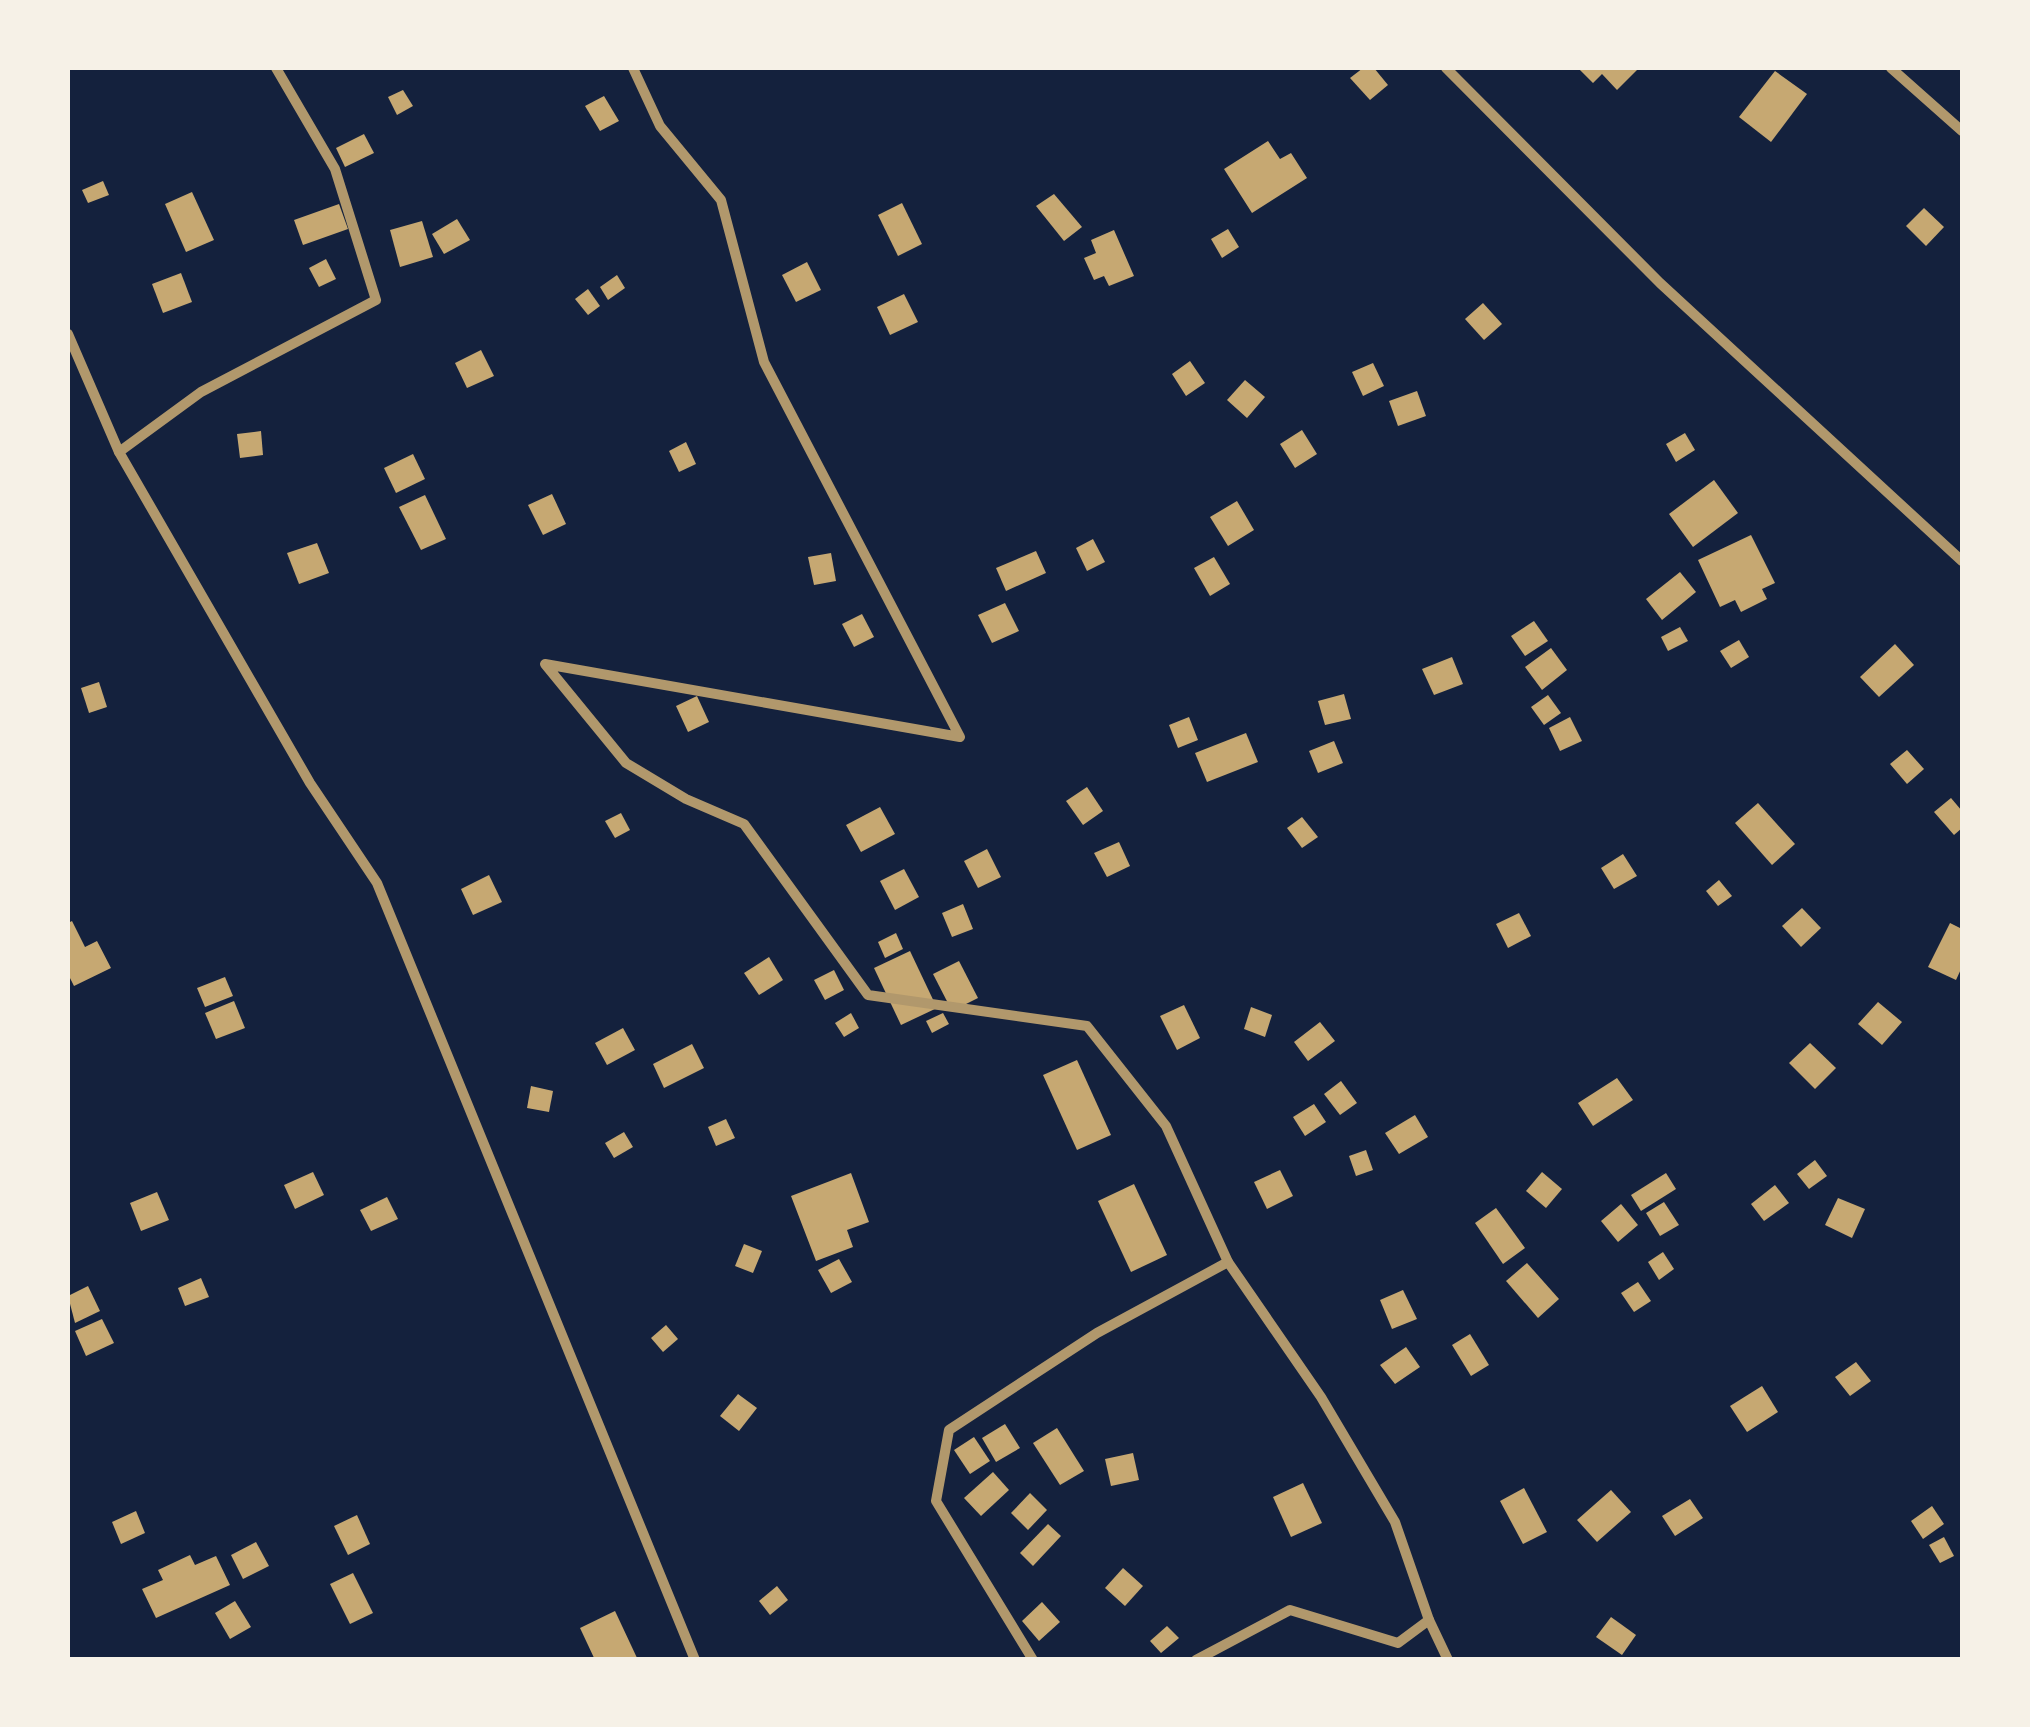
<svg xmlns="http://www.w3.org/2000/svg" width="2030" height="1727" font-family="'Playfair Display',serif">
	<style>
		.building { fill: #c6a872 }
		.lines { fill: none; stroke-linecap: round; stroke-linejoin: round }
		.minor { stroke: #b1986c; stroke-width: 10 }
	</style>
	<rect width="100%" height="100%" fill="#14213d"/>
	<g class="building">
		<path d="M1363,68H1374L1388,85L1370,100L1350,78Z"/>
		<path d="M1578,68H1635L1637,70L1617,90L1602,74L1593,83Z"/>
		<path d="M1775,71L1807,94L1771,142L1739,117Z"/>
		<path d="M403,90L413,106L397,115L388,97Z"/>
		<path d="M604,96L619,121L600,131L585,106Z"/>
		<path d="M364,134L374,153L345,167L336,148Z"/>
		<path d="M1268,141L1280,159L1291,153L1307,178L1252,213L1224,169Z"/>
		<path d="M103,181L109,195L88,203L82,190Z"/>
		<path d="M192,192L214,240L186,252L165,204Z"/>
		<path d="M1054,194L1082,227L1064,241L1036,206Z"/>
		<path d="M902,203L922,244L898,256L878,215Z"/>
		<path d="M339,204L348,229L303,245L294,220Z"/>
		<path d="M1924,208L1944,227L1926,246L1906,226Z"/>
		<path d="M457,219L470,240L444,254L432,234Z"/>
		<path d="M422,221L433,257L400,267L390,230Z"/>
		<path d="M1228,229L1239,247L1222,258L1211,239Z"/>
		<path d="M1114,230L1134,276L1109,286L1104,276L1094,280L1084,258L1096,253L1091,240Z"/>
		<path d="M326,259L336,279L319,287L309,268Z"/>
		<path d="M807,262L821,290L796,302L782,275Z"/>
		<path d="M181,273L192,302L163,313L152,284Z"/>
		<path d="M617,275L625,288L608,300L600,287Z"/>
		<path d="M588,289L600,306L588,315L575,299Z"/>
		<path d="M904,294L918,322L890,335L877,307Z"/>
		<path d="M1483,303L1502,324L1484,340L1465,319Z"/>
		<path d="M481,350L494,376L467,388L455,363Z"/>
		<path d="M1190,361L1205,383L1186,396L1172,374Z"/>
		<path d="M1373,363L1384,386L1363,396L1352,372Z"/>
		<path d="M1245,380L1265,397L1247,418L1227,400Z"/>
		<path d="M1417,391L1426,416L1398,426L1389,401Z"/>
		<path d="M1302,430L1317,454L1295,468L1280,444Z"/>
		<path d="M261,431L263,455L240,458L237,434Z"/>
		<path d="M1685,433L1695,450L1676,462L1666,444Z"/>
		<path d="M686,442L696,464L679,472L669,451Z"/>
		<path d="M413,454L425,479L396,493L384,468Z"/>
		<path d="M1714,480L1738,513L1693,547L1669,514Z"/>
		<path d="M552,494L566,524L543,535L528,505Z"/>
		<path d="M425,495L446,539L421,550L399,507Z"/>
		<path d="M1237,501L1254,530L1228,546L1210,517Z"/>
		<path d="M1751,535L1775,583L1762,589L1767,599L1741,612L1735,600L1720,607L1698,560Z"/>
		<path d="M1093,539L1105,562L1087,571L1076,548Z"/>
		<path d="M317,543L329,573L299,584L287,553Z"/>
		<path d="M1036,551L1046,573L1006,591L996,568Z"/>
		<path d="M831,553L836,581L814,585L808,557Z"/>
		<path d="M1214,557L1230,584L1210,596L1194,568Z"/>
		<path d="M1680,572L1696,592L1662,620L1646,599Z"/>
		<path d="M1005,603L1019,631L992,643L978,615Z"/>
		<path d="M862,614L874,637L854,647L842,624Z"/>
		<path d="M1534,621L1548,641L1525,656L1511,636Z"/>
		<path d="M1680,627L1688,641L1668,651L1661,637Z"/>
		<path d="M1739,640L1749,657L1731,668L1720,651Z"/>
		<path d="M1895,644L1914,665L1879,697L1860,677Z"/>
		<path d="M1551,648L1567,670L1542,690L1525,667Z"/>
		<path d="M1452,657L1463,684L1434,695L1422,669Z"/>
		<path d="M99,682L107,707L89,713L81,688Z"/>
		<path d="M1344,694L1351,719L1325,725L1318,701Z"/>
		<path d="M1548,695L1561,713L1544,725L1531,707Z"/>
		<path d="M697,696L709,722L688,732L676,706Z"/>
		<path d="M1189,717L1198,740L1178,748L1169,725Z"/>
		<path d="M1570,717L1582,741L1560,751L1549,728Z"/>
		<path d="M1246,733L1258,762L1207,782L1195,753Z"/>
		<path d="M1334,741L1343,763L1318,773L1309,751Z"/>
		<path d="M1907,750L1924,769L1907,784L1890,764Z"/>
		<path d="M1087,787L1103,811L1083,825L1066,801Z"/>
		<path d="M1951,798L1962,811V828L1954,835L1934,812Z"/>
		<path d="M1758,803L1795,844L1772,865L1735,823Z"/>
		<path d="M880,807L895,834L861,852L846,825Z"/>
		<path d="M621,813L630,830L615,838L605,821Z"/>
		<path d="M1302,817L1318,837L1302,848L1287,828Z"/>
		<path d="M1119,842L1130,866L1107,877L1094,853Z"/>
		<path d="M987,849L1001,877L978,888L964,861Z"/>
		<path d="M1623,854L1637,876L1614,889L1601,868Z"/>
		<path d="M904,869L919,897L895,910L880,881Z"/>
		<path d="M489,875L502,902L473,915L461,889Z"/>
		<path d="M1719,880L1732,896L1718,906L1706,891Z"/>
		<path d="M963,904L973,929L952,937L942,913Z"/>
		<path d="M1802,908L1821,928L1801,947L1782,926Z"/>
		<path d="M1519,913L1531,936L1508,948L1496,924Z"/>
		<path d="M72,921L85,947L97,941L111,968L74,986L68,974V923Z"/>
		<path d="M1950,923L1962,929V967L1956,980L1928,967Z"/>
		<path d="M896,933L903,949L885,958L878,942Z"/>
		<path d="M910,951L937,1008L901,1025L874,968Z"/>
		<path d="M769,957L783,980L759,995L744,973Z"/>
		<path d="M959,961L978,998L952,1011L933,974Z"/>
		<path d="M834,970L844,990L825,1000L814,980Z"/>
		<path d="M225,977L233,996L205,1007L197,988Z"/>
		<path d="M234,1001L245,1028L216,1039L205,1013Z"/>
		<path d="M1878,1002L1902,1022L1882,1045L1858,1024Z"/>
		<path d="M1184,1005L1200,1038L1177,1050L1160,1016Z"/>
		<path d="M1251,1007L1272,1015L1265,1037L1244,1029Z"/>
		<path d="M851,1013L859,1028L844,1037L835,1023Z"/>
		<path d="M943,1013L949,1024L932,1033L926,1021Z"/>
		<path d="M1320,1022L1335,1041L1308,1061L1294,1042Z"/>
		<path d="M623,1028L635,1050L607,1065L595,1043Z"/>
		<path d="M1810,1043L1836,1068L1815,1089L1789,1063Z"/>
		<path d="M692,1044L704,1068L664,1088L653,1064Z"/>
		<path d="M1077,1060L1111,1135L1077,1150L1043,1075Z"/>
		<path d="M1617,1078L1633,1100L1593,1126L1578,1103Z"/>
		<path d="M1341,1081L1357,1103L1340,1115L1324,1094Z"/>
		<path d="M531,1086L553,1091L549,1112L527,1108Z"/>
		<path d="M1314,1104L1326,1122L1305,1136L1293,1117Z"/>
		<path d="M1415,1115L1428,1137L1399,1154L1385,1133Z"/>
		<path d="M726,1119L735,1138L716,1146L708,1127Z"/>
		<path d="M624,1132L633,1147L614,1158L605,1143Z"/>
		<path d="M1366,1150L1373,1170L1356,1176L1349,1156Z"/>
		<path d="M1815,1160L1827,1176L1809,1189L1797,1174Z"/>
		<path d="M1280,1170L1293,1196L1267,1209L1254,1182Z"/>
		<path d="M313,1172L324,1195L295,1209L284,1185Z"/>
		<path d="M1542,1172L1562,1189L1546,1208L1526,1191Z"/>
		<path d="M851,1173L869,1222L847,1230L853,1247L816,1261L791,1196Z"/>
		<path d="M1666,1173L1676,1189L1641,1211L1631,1195Z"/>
		<path d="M1134,1184L1167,1255L1131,1272L1098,1201Z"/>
		<path d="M1775,1185L1789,1203L1764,1221L1751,1204Z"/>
		<path d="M157,1192L169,1220L141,1231L130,1203Z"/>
		<path d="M387,1197L398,1219L371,1231L360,1210Z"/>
		<path d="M1838,1198L1865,1209L1852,1238L1825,1225Z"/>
		<path d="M1664,1202L1679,1225L1660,1236L1646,1213Z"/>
		<path d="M1621,1204L1638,1225L1618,1242L1601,1221Z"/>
		<path d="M1496,1208L1525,1248L1503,1264L1475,1223Z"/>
		<path d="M744,1244L762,1251L753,1273L735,1266Z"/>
		<path d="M1663,1252L1674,1269L1659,1280L1648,1262Z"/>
		<path d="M839,1259L852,1282L831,1293L818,1270Z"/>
		<path d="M1527,1263L1559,1299L1538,1318L1506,1281Z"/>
		<path d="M201,1278L209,1297L185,1306L178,1288Z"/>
		<path d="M1638,1282L1651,1301L1634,1312L1621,1293Z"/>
		<path d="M88,1286L100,1311L75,1323L68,1296Z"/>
		<path d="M1403,1290L1417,1319L1392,1329L1380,1300Z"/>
		<path d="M102,1319L114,1343L86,1356L75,1331Z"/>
		<path d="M666,1325L678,1339L663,1352L651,1338Z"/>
		<path d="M1470,1334L1489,1365L1471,1376L1452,1345Z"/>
		<path d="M1406,1347L1420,1367L1395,1384L1380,1365Z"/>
		<path d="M1856,1362L1871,1381L1850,1396L1835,1377Z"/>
		<path d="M1762,1386L1778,1412L1747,1432L1730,1406Z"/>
		<path d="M738,1394L757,1408L739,1431L720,1416Z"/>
		<path d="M1005,1424L1020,1448L996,1462L982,1438Z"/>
		<path d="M1057,1428L1084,1471L1060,1485L1033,1443Z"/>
		<path d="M974,1437L990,1461L970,1474L954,1450Z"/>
		<path d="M1133,1453L1139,1480L1111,1486L1105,1459Z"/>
		<path d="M993,1472L1009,1490L981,1516L964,1498Z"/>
		<path d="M1303,1483L1322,1523L1291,1537L1273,1497Z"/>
		<path d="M1524,1488L1547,1532L1523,1544L1500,1501Z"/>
		<path d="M1611,1490L1631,1512L1597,1542L1577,1520Z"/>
		<path d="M1030,1493L1047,1510L1028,1530L1011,1513Z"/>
		<path d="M1690,1499L1703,1518L1675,1536L1662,1516Z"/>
		<path d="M1932,1506L1944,1524L1923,1539L1911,1521Z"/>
		<path d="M136,1511L145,1533L121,1544L112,1522Z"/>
		<path d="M357,1515L370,1544L348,1555L334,1526Z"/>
		<path d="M1048,1524L1061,1536L1033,1566L1020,1553Z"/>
		<path d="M1944,1537L1954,1556L1940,1563L1929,1545Z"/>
		<path d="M256,1542L269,1566L243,1579L231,1555Z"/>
		<path d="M190,1555L195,1565L216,1556L230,1585L156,1618L142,1589L163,1580L158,1570Z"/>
		<path d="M1123,1568L1143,1586L1125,1606L1105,1588Z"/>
		<path d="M353,1573L373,1613L350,1624L330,1584Z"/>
		<path d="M777,1586L788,1600L770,1615L759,1601Z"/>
		<path d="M235,1601L251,1627L230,1639L215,1613Z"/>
		<path d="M1042,1602L1060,1622L1039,1641L1022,1621Z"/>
		<path d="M615,1611L638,1660H595L580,1628Z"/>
		<path d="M1611,1617L1636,1635L1622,1655L1596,1637Z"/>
		<path d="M1167,1626L1179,1638L1161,1653L1150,1641Z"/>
	</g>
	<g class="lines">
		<g class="minor">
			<path d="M276,68L335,169L376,300L201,392L119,452L310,783L377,883L695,1660"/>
			<path d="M633,68L660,126L721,200L764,362L960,737L545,664L626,763L686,799L744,824L868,995L1087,1026L1166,1126L1228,1262L1097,1333L949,1430L936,1501L1033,1660"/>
			<path d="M1446,68L1660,283L1962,561"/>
			<path d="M1891,68L1962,131"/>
			<path d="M68,334L119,452"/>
			<path d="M1228,1262L1321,1397L1395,1522L1429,1620"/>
			<path d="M1196,1660L1290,1610L1398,1643L1429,1620L1448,1660"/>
		</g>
	</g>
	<rect width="2030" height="1727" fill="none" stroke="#f6f1e7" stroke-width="140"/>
</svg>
